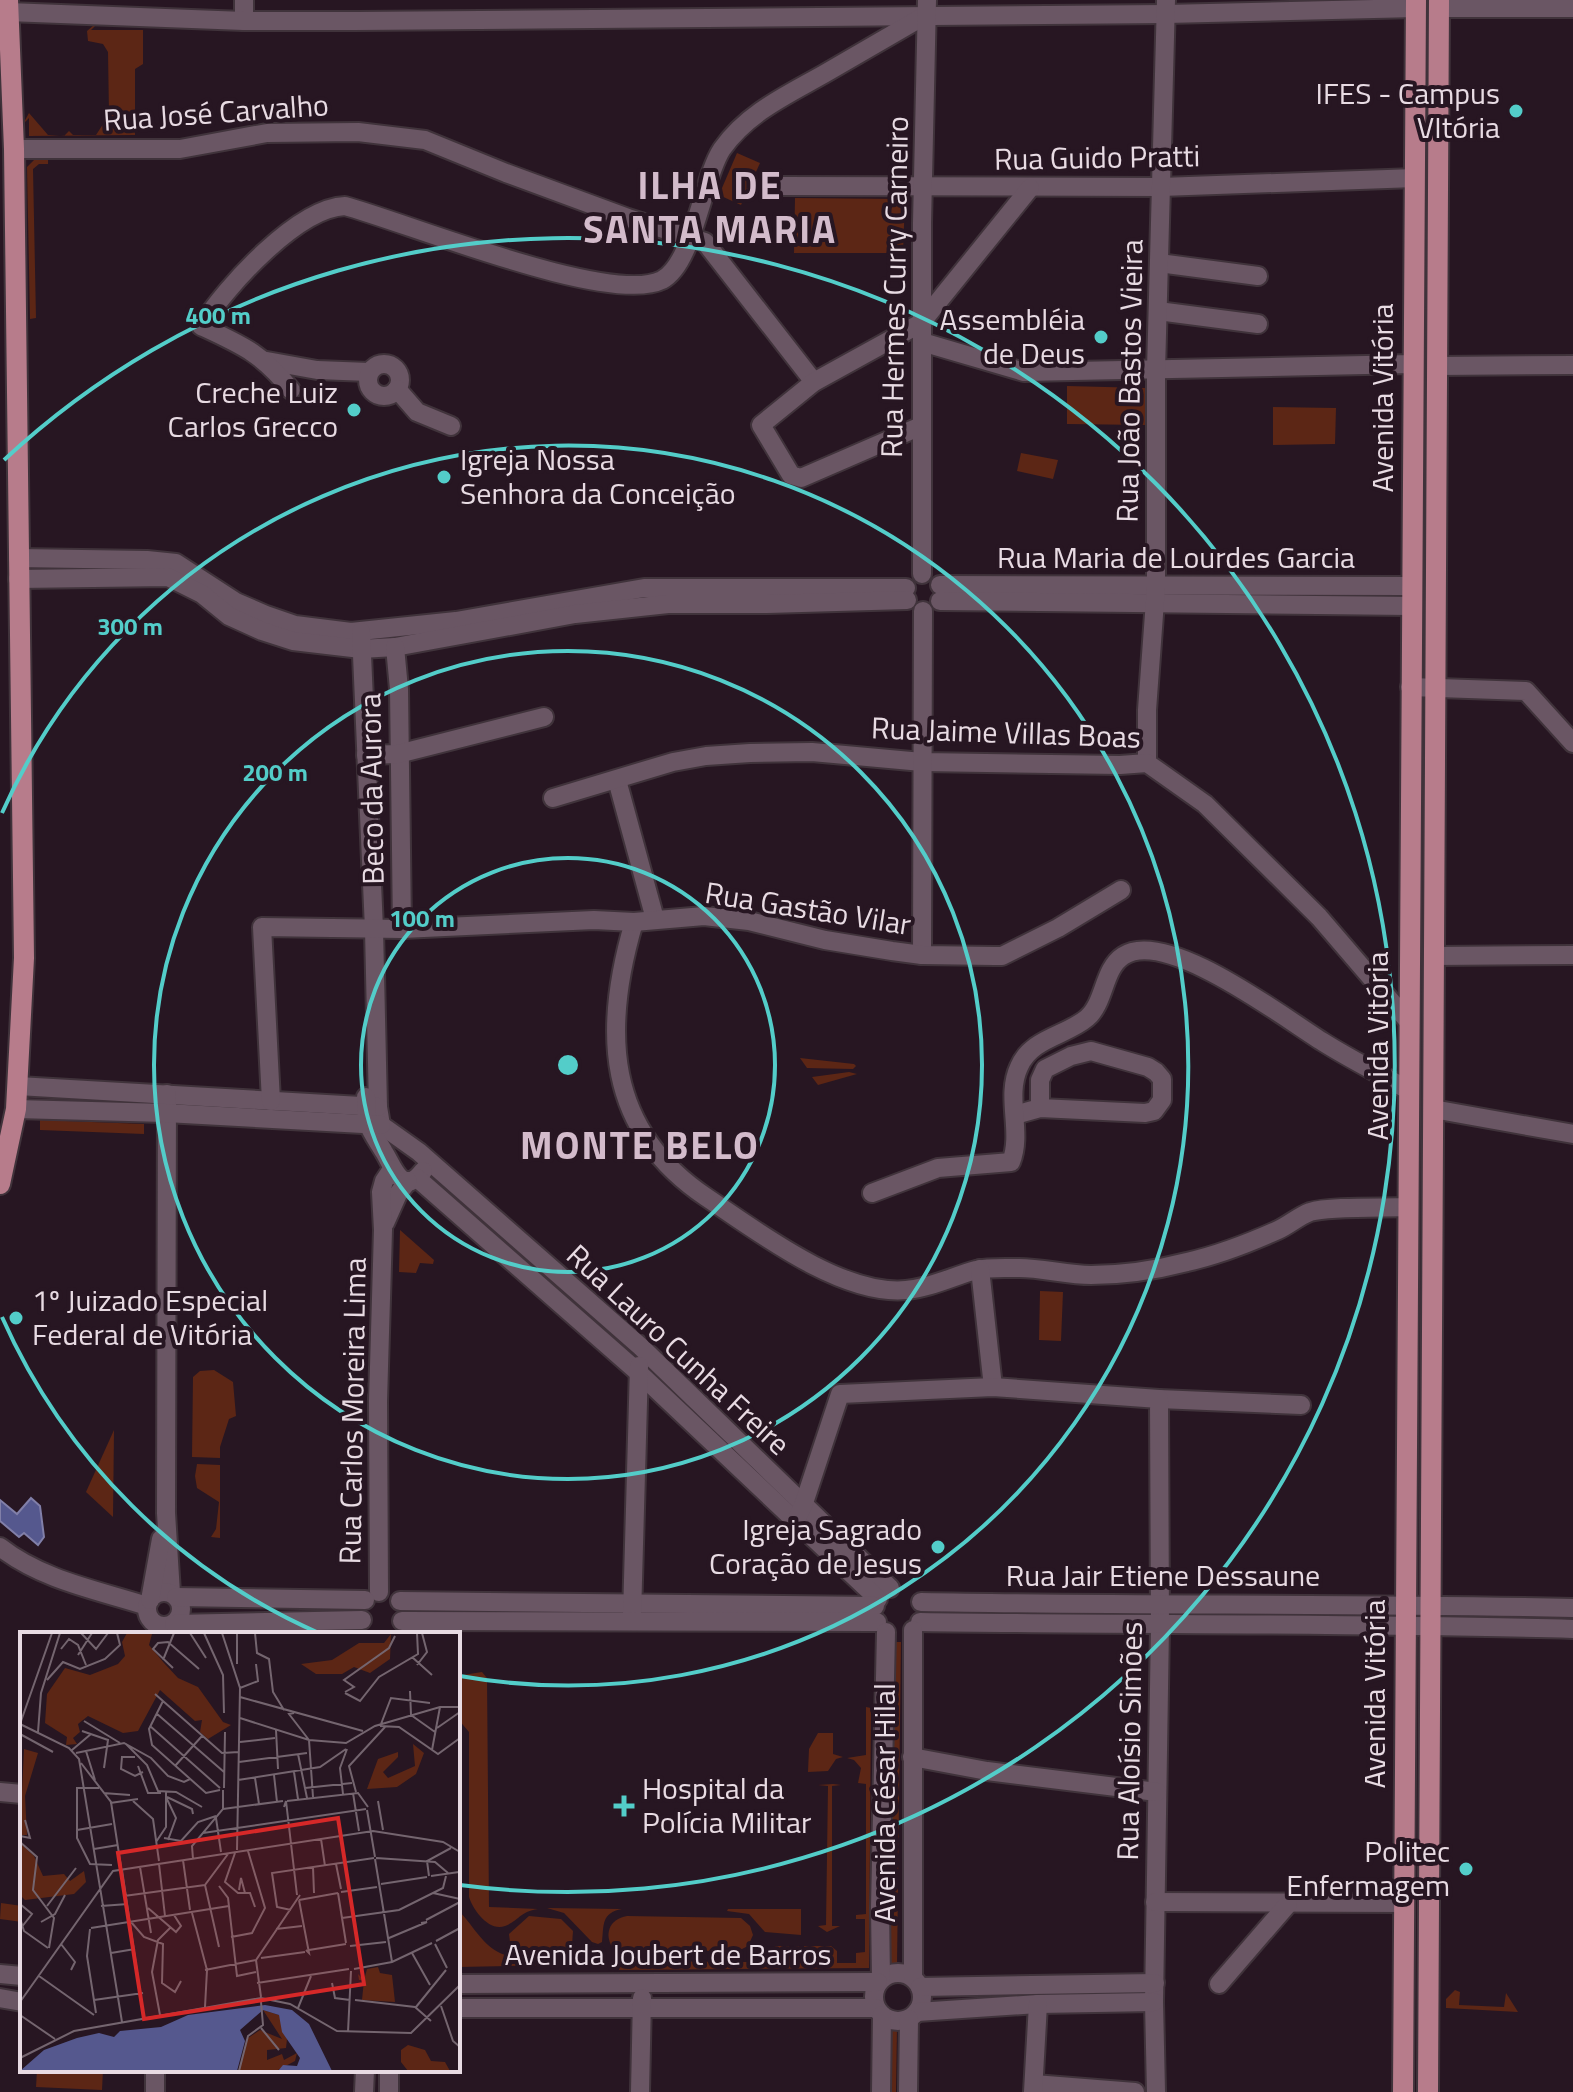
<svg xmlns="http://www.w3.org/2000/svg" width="1573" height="2092" font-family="'Titillium Web',sans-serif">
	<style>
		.green { fill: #5c2615 }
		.water { fill: #55588e; stroke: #817fa8; stroke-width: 2 }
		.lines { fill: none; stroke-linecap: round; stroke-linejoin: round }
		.minor-casing { stroke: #40333b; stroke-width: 22 }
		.major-casing { stroke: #40333b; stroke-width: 24 }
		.minor { stroke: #6a5664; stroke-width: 18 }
		.major { stroke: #b77c8b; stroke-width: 20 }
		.ring { fill: none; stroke: #53cdc9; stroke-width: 4 }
		.poi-dot { fill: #53cdc9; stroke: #271622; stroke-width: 3 }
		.labels { text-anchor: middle; stroke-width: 8; stroke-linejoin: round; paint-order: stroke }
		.poi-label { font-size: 30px; fill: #e8dbe3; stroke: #271622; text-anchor: end }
		.street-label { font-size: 30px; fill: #e8dbe3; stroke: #271622 }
		.district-label { font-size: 38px; font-weight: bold; letter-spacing: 2px; fill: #d3bbcb; stroke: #271622 }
		.inset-road { fill: none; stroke: #74656f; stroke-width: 2 }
		.view { fill: #d62828; fill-opacity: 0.15; stroke: #d62828; stroke-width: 4 }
		.inset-edge { fill: none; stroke: #e8dbe3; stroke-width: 4 }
		.centre { fill: #53cdc9; stroke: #271622; stroke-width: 4 }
		.ring-label { font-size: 24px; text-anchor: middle; font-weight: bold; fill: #53cdc9; stroke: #271622; stroke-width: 8; stroke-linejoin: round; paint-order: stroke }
	</style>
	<rect width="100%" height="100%" fill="#271622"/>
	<g class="green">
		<path d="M94,25H96L91,30H143V64L135,69V135L29,136V118L23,124L29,113L48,135L64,136L69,131L73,135H96L109,115L108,52L103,44L88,41L87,31Z"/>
		<path d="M737,153L760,163L741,205L719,195Z"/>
		<path d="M48,157V164H39L33,169L36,318L30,319L27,167L36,158Z"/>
		<path d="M795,198L905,199L903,253H794Z"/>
		<path d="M1067,386L1145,388V425L1067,424Z"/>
		<path d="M1273,407L1336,408L1335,444L1273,445Z"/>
		<path d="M1021,453L1058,460L1053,479L1017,471Z"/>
		<path d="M800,1058L854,1064L856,1066L853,1069L807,1068Z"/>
		<path d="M849,1072L857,1074L818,1085L812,1077Z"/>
		<path d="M40,1120L144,1124V1134L40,1130Z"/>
		<path d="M400,1230L434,1260L433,1264L420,1263L416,1273L399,1272Z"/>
		<path d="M1040,1291L1063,1292L1061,1341L1039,1340Z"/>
		<path d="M214,1370L233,1382L236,1416L229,1419L220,1447V1458L192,1457L193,1377L200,1371Z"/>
		<path d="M114,1430L113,1517L86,1492Z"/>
		<path d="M197,1464L220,1465V1538L211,1537L216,1529L219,1502L197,1488L195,1476Z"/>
		<path d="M1456,1614H1573V1622H1457Z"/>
		<path d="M890,1642H901L897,1965H886Z"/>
		<path d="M482,1672L487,1678L489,1907L538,1909C519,1912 520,1920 505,1926C489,1932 473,1910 469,1897V1732L458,1719V1680L463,1675Z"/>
		<path d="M866,1707L871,1708L869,1968L619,1970L621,1961L750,1962L760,1960L769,1949L775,1946H831L837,1951V1963H856V1953L865,1952V1919H856V1915L866,1914V1784L858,1783L861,1768L854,1760L847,1758L866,1755Z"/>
		<path d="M818,1733H833V1754L843,1757L836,1759L828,1771L808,1772L809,1749Z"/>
		<path d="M833,1784L841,1785L832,1786V1926H840L827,1932L818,1926L826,1925L828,1786L818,1785Z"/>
		<path d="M1,1903L22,1906V1922L0,1919Z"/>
		<path d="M547,1908L622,1909C601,1913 604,1925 602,1942L598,1944L592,1942L564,1913Z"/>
		<path d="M728,1909H801V1935L765,1932L749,1914L727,1911Z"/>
		<path d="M458,1910C477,1929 485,1953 514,1957H595L602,1959L604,1964L458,1967Z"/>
		<path d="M529,1916L561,1919L573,1931L572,1945L563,1950L515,1947L510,1942L509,1934Z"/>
		<path d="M627,1916L741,1918L750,1926L753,1935L748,1946L738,1951L614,1950C603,1935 609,1919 627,1916Z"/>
		<path d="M1455,1990L1460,1992L1459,2005L1504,2007L1506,1993L1518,2012L1446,2008V1999Z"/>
		<path d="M885,2029H897L896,2092H885Z"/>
		<path d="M37,2070H103L102,2090L36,2087Z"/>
	</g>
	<path class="water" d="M31,1498L40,1506L44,1537L38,1545L24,1533L19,1537L0,1521V1500L17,1514Z"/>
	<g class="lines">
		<g class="minor-casing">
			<g id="minor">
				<path d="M244,0V21"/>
				<path d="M0,5L8,12L244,21H357L1166,14L1416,8"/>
				<path d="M1439,8H1573"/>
				<path d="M14,149H180L267,133L358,132L425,140L506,173L628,218L705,242L814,382"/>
				<path d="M780,186L1161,187L1415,178"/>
				<path d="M1159,263L1258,276"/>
				<path d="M1158,311L1258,324"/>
				<path d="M922,342L1024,372L1413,364"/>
				<path d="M267,361L317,370L369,372"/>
				<circle cx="384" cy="380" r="16"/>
				<path d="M1437,366L1573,365"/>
				<path d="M397,389L417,412L451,426"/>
				<path d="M291,390C263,354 242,345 201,326C226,287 297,208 345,206C408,223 610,306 662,280C694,263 702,179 722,149C747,113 787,95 824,74C857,55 891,35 924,16"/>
				<path d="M921,426L801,478L791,475L761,425L814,382L921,323L1030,188"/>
				<path d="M18,558L147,560L176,563L236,602L266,615L295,625L351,632L456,621L644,588H906"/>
				<path d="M922,574V223L927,0"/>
				<path d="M18,579L168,577L202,594L229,616L262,631L293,641L361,649L395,647L575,614L668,604H767L907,600"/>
				<path d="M940,585L1412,586"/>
				<path d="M940,601L1411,606"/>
				<path d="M361,632L374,929L378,1107L381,1125L419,1152L641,1347L890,1588"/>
				<path d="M395,647L399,689L402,929"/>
				<path d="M1410,687L1526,691L1573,743"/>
				<path d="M366,755L398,754L544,717"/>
				<path d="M1147,763V710L1156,587V371L1166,0"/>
				<path d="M617,780L655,919"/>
				<path d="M553,798L673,762L706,756L750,753L812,752L922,762L1120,765L1147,763L1205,804L1319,917L1409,1022"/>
				<path d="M634,922C602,1030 605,1129 706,1197C758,1232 842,1296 906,1290C930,1288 954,1276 976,1270C989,1267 1005,1268 1019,1268C1043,1268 1067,1275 1091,1275C1123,1275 1156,1270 1187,1262C1218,1255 1249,1243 1278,1230C1289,1225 1299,1216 1310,1212C1329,1206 1384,1208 1407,1207"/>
				<path d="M922,955L923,611"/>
				<path d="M1434,956L1573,955"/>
				<path d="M18,1086L378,1107"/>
				<path d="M167,1094L166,1513L171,1593"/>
				<path d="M366,1097C366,1106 366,1115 368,1123C371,1133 379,1143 384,1152C393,1166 402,1198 423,1171"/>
				<path d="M271,1101L262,927L402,929L594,920L634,922L704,916L749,921L825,940L892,951L922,955L995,956H1002L1058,928L1121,890"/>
				<path d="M16,1109L166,1113L381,1125"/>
				<path d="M1433,1109L1573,1134"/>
				<path d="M1015,1115L1040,1108L1145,1113L1154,1111L1162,1100V1079L1156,1072L1148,1067L1091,1051L1071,1056L1045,1069L1040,1080V1108"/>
				<path d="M417,1178L639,1373L878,1599"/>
				<path d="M872,1193L938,1168L1011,1162C1023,1132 1005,1097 1019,1067C1031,1038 1066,1036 1087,1018C1105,1003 1103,969 1123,956C1166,927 1284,1018 1323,1042C1350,1059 1380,1074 1408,1090"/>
				<path d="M385,1223L398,1194L408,1181"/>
				<path d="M980,1269L993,1387"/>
				<path d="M1159,1399L1301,1405"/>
				<path d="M795,1522L803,1506L840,1394L993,1387L1159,1399L1160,1626L1154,2002L1156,2092"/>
				<path d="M0,1547C42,1580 97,1590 147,1606"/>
				<circle cx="164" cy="1609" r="17"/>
				<path d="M379,1592L378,1401L383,1230L381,1192L384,1181L392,1169"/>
				<path d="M176,1597L365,1600"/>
				<path d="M150,1600L161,1539"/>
				<path d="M400,1601L875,1606"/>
				<path d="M921,1602C1138,1606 1356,1603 1573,1608"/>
				<path d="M632,1616L639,1366"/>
				<path d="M402,1621L877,1622"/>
				<path d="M920,1622C1137,1625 1355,1623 1573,1629"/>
				<path d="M174,1624L362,1620"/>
				<path d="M912,1757L987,1771L1157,1792"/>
				<path d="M0,1792L22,1794"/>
				<path d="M1155,1902L1404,1903"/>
				<circle cx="898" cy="1997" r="24"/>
				<path d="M0,1974L22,1976"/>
				<path d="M913,1977V1630"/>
				<path d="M881,1979L880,1908L886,1632"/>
				<path d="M458,1984L878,1982"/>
				<path d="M1219,1984L1288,1904"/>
				<path d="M920,1987L1155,1983"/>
				<path d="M0,1998L22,2002"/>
				<path d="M458,2008H876"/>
				<path d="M917,2012L1038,2004L1154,2002"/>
				<path d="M155,2070V2092"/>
				<path d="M1034,2084L1135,2092"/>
				<path d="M364,2092L365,2070"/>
				<path d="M389,2092V2070"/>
				<path d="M640,2092L642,1998"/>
				<path d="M881,2092L882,2015"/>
				<path d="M908,2092L909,2019"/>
				<path d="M1033,2092L1038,2004"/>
			</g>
		</g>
		<g class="major-casing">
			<g id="major">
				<path d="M0,1184L16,1109L24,958L14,149L8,0"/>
				<path d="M1403,2092L1416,0"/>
				<path d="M1428,2092L1439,0"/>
			</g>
		</g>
		<use href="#minor" class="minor"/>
		<use href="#major" class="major"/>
	</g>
	<g class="ring">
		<circle cx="568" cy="1065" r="207"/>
		<circle cx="568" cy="1065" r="414"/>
		<path d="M321 1634A620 620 0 0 1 2 1317M2 813A620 620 0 1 1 460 1676"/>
		<path d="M4 460A827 827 0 1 1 460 1885"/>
	</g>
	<g class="poi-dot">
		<circle cx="1516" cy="111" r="8"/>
		<circle cx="1101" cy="337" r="8"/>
		<circle cx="354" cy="410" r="8"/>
		<circle cx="444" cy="477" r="8"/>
		<circle cx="16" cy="1318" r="8"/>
		<circle cx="938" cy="1547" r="8"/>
		<path d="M620 1794h8v8h8v8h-8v8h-8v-8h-8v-8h8z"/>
		<circle cx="1466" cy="1869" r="8"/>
	</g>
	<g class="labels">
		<g class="poi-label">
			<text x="1500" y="104">IFES - Campus<tspan x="1500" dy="34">VItória</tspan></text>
			<text x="1085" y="330">Assembléia<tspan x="1085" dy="34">de Deus</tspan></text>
			<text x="338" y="403">Creche Luiz<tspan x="338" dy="34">Carlos Grecco</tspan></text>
			<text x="460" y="470" text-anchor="start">Igreja Nossa<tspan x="460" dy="34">Senhora da Conceição</tspan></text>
			<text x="32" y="1311" text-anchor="start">1º Juizado Especial<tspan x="32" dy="34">Federal de Vitória</tspan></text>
			<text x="922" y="1540">Igreja Sagrado<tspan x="922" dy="34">Coração de Jesus</tspan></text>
			<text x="642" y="1799" text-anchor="start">Hospital da<tspan x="642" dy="34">Polícia Militar</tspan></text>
			<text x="1450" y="1862">Politec<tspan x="1450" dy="34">Enfermagem</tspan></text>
		</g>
		<g class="street-label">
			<text transform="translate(216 113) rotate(-4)" y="10">Rua José Carvalho</text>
			<text transform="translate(1097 158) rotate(-1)" y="10">Rua Guido Pratti</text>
			<text transform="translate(895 287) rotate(-89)" y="10">Rua Hermes Curry Carneiro</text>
			<text transform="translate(1130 381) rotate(-89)" y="10">Rua João Bastos Vieira</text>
			<text transform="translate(1383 398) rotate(-90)" y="10">Avenida Vitória</text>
			<text x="1176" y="568">Rua Maria de Lourdes Garcia</text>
			<text transform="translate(1006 733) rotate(2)" y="10">Rua Jaime Villas Boas</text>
			<text transform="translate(372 789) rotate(-91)" y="10">Beco da Aurora</text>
			<text transform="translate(808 909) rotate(9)" y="10">Rua Gastão Vilar</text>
			<text transform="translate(1378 1046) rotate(-90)" y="10">Avenida Vitória</text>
			<text transform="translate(678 1350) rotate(43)" y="10">Rua Lauro Cunha Freire</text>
			<text transform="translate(353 1411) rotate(-89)" y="10">Rua Carlos Moreira Lima</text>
			<text x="1163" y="1586">Rua Jair Etiene Dessaune</text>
			<text transform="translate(1375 1694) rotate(-90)" y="10">Avenida Vitória</text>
			<text transform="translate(1130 1741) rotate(-89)" y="10">Rua Aloísio Simões</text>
			<text transform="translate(885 1803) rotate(-90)" y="10">Avenida César Hilal</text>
			<text x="668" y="1965">Avenida Joubert de Barros</text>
		</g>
		<g class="district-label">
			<text x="710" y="199">ILHA DE<tspan x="710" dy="44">SANTA MARIA</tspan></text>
			<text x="640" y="1159">MONTE BELO</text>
		</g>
	</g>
	<g transform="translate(20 1632)">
		<rect width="440" height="440" fill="#271622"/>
		<path d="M107,1L132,2L129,13L144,31L158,46L178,55L203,90L211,93L188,107L180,100L182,88L175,89L140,58L118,99L103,101L68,84L58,92L60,100L53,106L57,112L46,113L47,105L25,91L27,62L45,36L70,43L98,32L105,24L102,10ZM371,2L370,27L350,41L334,35L322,42H296L281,32L312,28L339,11H364ZM393,112L404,121L396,142L377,155L347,157L358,127L378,120V125L363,140L368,146L395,134ZM4,117L18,121L5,164L7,203H0ZM0,211L14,224L23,244L44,242L50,249L64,239L66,250L54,262L5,268L0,263ZM358,335L360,341L372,343L375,370L342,368L344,348H339L338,342L344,348L347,337ZM243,378L259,383L267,407L266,416L247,418V428L262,422L264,428L277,421L275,429L256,439H219L228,406L240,398L262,407ZM388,413L405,418L411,429L425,430L430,439H388L381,430V418Z" fill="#5c2615"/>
		<path d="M245,373L272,378L289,392L312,439H258L263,433L277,434L280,426L262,400L259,383L243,378L220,398L225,409L217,439H0L24,418L57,406L79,401L94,405L100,399L141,395L168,383Z" fill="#55588e"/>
		<path class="inset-road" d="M61,1L76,17L88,1M170,1L186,26M184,1L203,43L204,81M202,1L220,56L217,218M235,1L237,21L249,27L253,60L264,78M41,17L49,7L58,13L66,33M58,23L72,1M392,25L412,43M143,28L154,1M217,32V1M397,33L407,20L402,1M153,36L133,17L138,11L148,10L179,37M27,48L43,30L60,37L85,27L100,13L97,1M220,56L238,49L236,32M390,59L391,83L415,100M325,60L334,55L324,48L369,16L375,4M325,61L340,69L359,45L398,22L397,1M135,62L202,121L219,120M220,65L343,99M143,69L129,97L132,113L186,161L200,158M136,81L204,140M274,81L269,82L289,108L293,165M220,86L289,108L326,111L355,94L420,75H440M64,89L100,111M0,92L49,116L59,127L102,390M0,92L32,1M361,92L371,66L410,71M130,94L200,156M360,94L379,95L418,122L440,106M417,96L440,80M256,98L258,137M62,99L88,108L84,136M18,100L21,61L40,1M0,102L33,120M220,110L255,106M106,112L127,133L138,159L156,160L182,175M52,118L71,102M412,118L420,75M66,119L75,148M56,121L104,111L131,126L148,144L164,150L170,147M278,122L287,166M115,125H102L101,137L115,144L123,140M219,130L287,121M61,131L91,170L101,235M118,134L128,161H141M155,134L182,104M274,140L278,167M254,143L257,170M235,146L239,172M218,148L300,135L326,117M79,156H57V206L70,232L92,233M204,156L205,100M285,156L332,151M336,160L329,134L365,95M83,161L110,163M333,161L339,199M323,162L320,136L327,117M146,165L156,186L148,208M147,165L172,177L173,182M113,169L133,187L139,229M267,169L338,161L348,175M358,169L363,198M90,171L118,167M264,175L266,169L277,263M203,177L263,169M347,178L355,225M196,186L201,220M57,198L92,192M183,201L346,177M0,204L10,206L5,188M144,206L161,209L178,190L196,184M301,207L305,234M0,210L17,225L13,258L34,286L29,316M136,210L146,195V159M74,217L98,213M215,221L205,250L218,261H230L235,275M356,226L415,230L428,241M173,227L172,214L203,177V158M355,227L372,330M163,228L170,278M139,232L145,284M316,232L321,257M120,235L131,301M293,235L294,261M102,238L124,387M409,244L407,229L431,216M411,244L439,240M361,252L407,245M199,254L208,266L217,344L236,340M219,258L221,246L225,261M321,260L357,255M318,261L326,311M413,261L440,267M104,264L185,253M279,268L289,321L286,318M279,268L318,261M0,272L12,282L1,296M27,274L56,236M81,274L108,272M128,276L156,300L161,294L154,283M271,278L257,275L252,241L354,226M172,281L187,338L185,375M0,286L4,299L28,316M322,286L379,278L423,256L426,244M406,288L440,270M21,290L35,282L45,263M111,290L124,305L143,312L142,351L155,360L161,349M71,296L209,274M70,297L67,324L76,381M256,297L282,294M211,305L232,301L245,276L228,219M369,306L407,290L401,291M416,309L440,296M41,312L55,330L51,338M415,312L427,336M330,314L366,310M199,315L185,253L208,222M289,318L326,312M91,321L115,317M392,321L410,353M241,326L285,320M236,328L241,365M334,337L372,330L412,311M185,338L236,328L280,263M19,344L74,383M237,351L329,337M312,351L315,366L330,368M74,368L123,361M335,368L395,375L411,389M0,370L93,239L353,199L423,210L440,220M421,374L433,409L440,415M396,375L426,338M278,376L291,344M0,383L35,407M140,383L132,340L138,308L151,295M241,396L259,418M328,400L331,339M0,426L54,399L241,366L270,372L317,399L391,401L440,353M219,439L228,404L243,393L241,370"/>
		<path class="view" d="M318,186L344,352L124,387L98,221Z"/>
		<rect width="440" height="440" class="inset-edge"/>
	</g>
	<circle cx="568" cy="1065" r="12" class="centre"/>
	<g class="ring-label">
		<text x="218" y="324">400 m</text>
		<text x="130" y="635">300 m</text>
		<text x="275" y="781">200 m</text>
		<text x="422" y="927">100 m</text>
	</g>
</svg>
